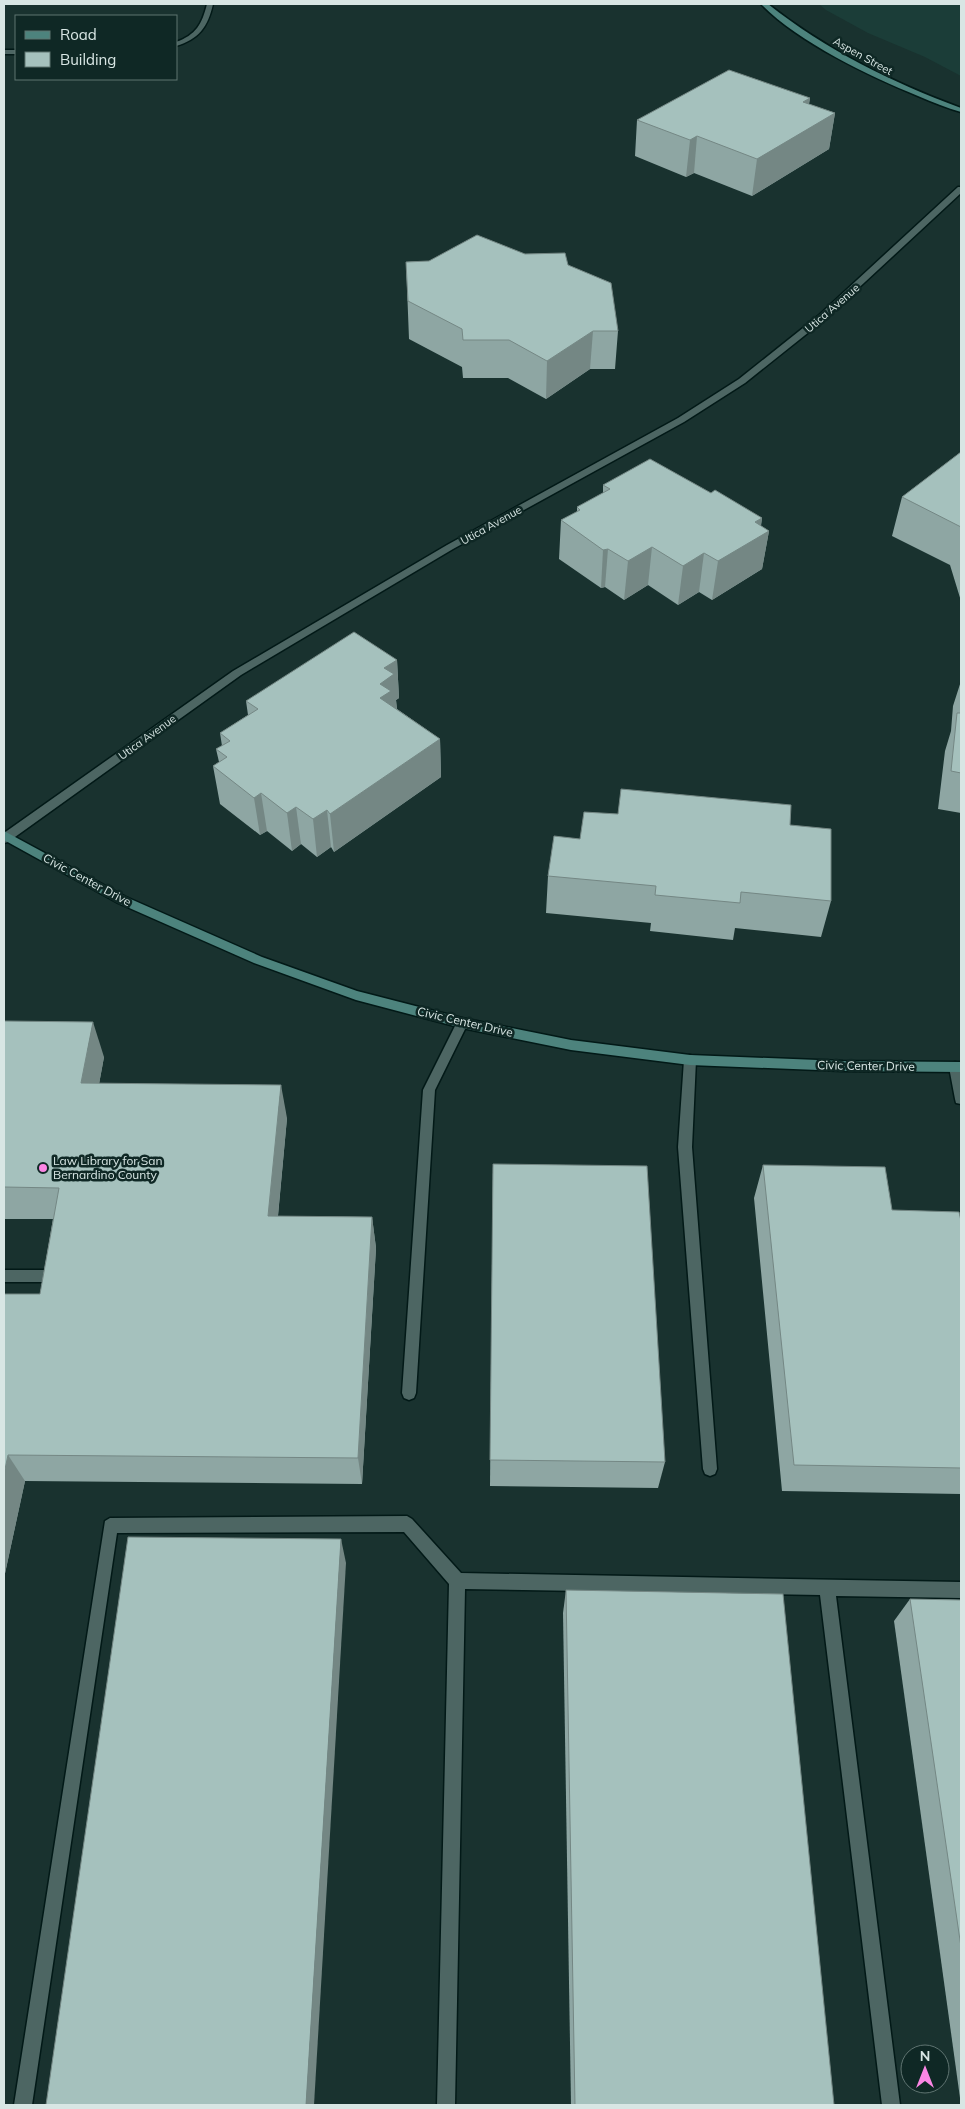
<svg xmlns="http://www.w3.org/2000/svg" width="965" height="2109" font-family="Mulish,sans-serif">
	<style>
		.built { fill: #1b3d38 }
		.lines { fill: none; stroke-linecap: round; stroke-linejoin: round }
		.lane-casing { stroke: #021917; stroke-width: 3 }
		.street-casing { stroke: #021917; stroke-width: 3 }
		.secondary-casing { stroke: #021917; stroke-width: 3 }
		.lane { fill: #4d6663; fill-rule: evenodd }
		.street { fill: #4d6663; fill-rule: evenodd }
		.secondary { fill: #4d837d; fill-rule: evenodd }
		.wall { fill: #8ea6a3 }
		.shaded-wall { fill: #748784 }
		.building { fill: #a5c1bd; stroke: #748784 }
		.poi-dot { fill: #fb86e4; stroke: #0f2825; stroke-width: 2 }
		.labels { text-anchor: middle; stroke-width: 5; stroke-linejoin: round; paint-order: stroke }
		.far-street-label { font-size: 11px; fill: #d8e6e4; stroke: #0f2825 }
		.street-label { font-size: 12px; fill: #d8e6e4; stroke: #0f2825 }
		.poi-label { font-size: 12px; fill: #d8e6e4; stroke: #0f2825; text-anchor: start }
	</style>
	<rect width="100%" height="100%" fill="#19322f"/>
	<path class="built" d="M819,4H961V76L925,57L868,33L826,10Z"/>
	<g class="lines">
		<g class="lane-casing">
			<g id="lane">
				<path d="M207,4H213C208,27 199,39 176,46V42C196,35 202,24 207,4Z"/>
				<rect x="4" y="50" width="12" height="4"/>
				<path d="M462,1018L466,1020L468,1023L435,1090L416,1393L414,1398L409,1400L404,1398L402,1393L423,1090L458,1020Z"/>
				<path d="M690,1055L694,1056L696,1060L692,1147L717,1469L715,1474L710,1476L705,1474L703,1469L678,1147L684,1060L686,1056Z"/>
				<path d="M955,1062L959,1063L961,1067V1104L956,1103L955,1099L949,1067L951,1063Z"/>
				<path d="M4,1270H54L59,1272L61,1276L59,1280L54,1282H4Z"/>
				<path d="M407,1516L412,1519L461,1573L961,1582V1598L836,1596L900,2105H882L820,1595L465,1589L455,2105H437L449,1584L404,1532L117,1533L32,2105H14L105,1521L110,1518Z"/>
			</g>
		</g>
		<g class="street-casing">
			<path id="street" d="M958,187H961V193L824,320L745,383L684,422L453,549L241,675L8,842L4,843V833L233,671L447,545L678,418L739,379L818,316Z"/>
		</g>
		<g class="secondary-casing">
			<g id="secondary">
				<path d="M761,4H768C826,50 891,82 961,108V112C947,108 932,102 918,96C869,76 798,42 761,4Z"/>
				<path d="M4,831L126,897L262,957L357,991L462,1018L571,1040L690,1055L843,1061L961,1062V1072L843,1071L690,1065L571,1050L462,1028L356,1000L254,963L118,903L4,840Z"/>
			</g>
		</g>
		<use href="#lane" class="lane"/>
		<use href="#street" class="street"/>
		<use href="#secondary" class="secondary"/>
	</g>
	<g class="wall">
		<path d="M810,98L809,104L835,113L829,149L752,196L694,173L686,177L635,156L637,120Z"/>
		<path d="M525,254L568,265L618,331L615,369H590L546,399L508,378H463L462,367L409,339L406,262L429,261Z"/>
		<path d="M961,452V601L950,565L892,536L902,497Z"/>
		<path d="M603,485L711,493L762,518L761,526L769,531L762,569L712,600L699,592L678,605L648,585L624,600L605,587L601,588L559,559L561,520L577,512V507L603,493Z"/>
		<path d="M397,660L399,698L396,700L397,709L440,739L441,777L334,852L331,847L317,857L301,844L292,851L267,831L260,835L220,804L213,766L219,762L216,749L222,746L220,733L248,715L246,701Z"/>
		<path d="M961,681V813L938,809L945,751L951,731L953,706Z"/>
		<path d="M618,814L790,825L831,901L821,937L735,928L733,940L650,931L651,923L546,913L548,876L580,839Z"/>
		<path d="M4,1021L104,1057L99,1084L287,1118L278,1216L372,1217L376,1248L362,1484L25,1481L4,1578V1294H40L53,1219H4Z"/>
		<path d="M493,1164L665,1462L658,1488L490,1486Z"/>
		<path d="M763,1165L892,1210L961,1221V1494L782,1491L754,1198Z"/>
		<path d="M566,1590L834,2105H571L563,1613Z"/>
		<path d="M910,1599L961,1600V2105L894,1621Z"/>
	</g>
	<g class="shaded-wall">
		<path d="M810,98L804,131L835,113L829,149L752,196L757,159L803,102Z"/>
		<path d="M697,136L694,173L686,177L690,140Z"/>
		<path d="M593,331L590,369L546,399L547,361Z"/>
		<path d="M762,518L759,536L769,531L762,569L712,600L718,561L755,522Z"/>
		<path d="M652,547L648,585L624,600L628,561Z"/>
		<path d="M608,549L605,587L601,588L603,550Z"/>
		<path d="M704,553L699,592L678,605L683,566Z"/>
		<path d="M397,660L399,698L396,700L397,712L383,736L380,684L384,668Z"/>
		<path d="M440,739L441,777L334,852L330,814Z"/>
		<path d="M261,793L267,831L260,835L254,798Z"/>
		<path d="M296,807L301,844L292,851L287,813Z"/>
		<path d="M327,810L331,847L317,857L313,819Z"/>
		<path d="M93,1022L104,1057L93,1117L81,1083Z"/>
		<path d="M281,1085L287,1118L275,1247L268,1216Z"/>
		<path d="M372,1217L376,1248L362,1484L358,1458Z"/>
		<path d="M8,1455L25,1481L4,1578V1474Z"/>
		<path d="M341,1539L346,1563L314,2105H306Z"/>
	</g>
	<g class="building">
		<path d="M729,70L810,98L803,102L835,113L757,159L697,136L690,140L637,120Z"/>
		<path d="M477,235L525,254L565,253L568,265L611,283L618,331H593L547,361L509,340H463L462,329L408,301L406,262L429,261Z"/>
		<path d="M961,452V527L902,497Z"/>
		<path d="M650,459L711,493L715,490L762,518L755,522L769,531L718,561L704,553L683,566L652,547L628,561L608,549L603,550L561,520L580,510L577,507L610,489L603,485Z"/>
		<path d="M354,632L397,660L384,668L394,674L380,684L391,691L380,698L440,739L330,814L327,810L313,819L296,807L287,813L261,793L254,798L213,766L227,757L216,749L230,741L220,733L258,709L246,701Z"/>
		<path d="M957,713H961V773L951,771Z"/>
		<path d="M621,789L791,805L790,825L831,829V901L741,892L740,903L655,895L656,886L548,876L554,836L580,839L584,812L618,814Z"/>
		<path d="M4,1021L93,1022L81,1083L281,1085L268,1216L372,1217L358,1458L8,1455L4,1474V1294H40L59,1188L4,1187Z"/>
		<path d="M493,1164L647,1166L665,1462L490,1460Z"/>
		<path d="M763,1165L885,1167L892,1210L959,1212L961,1221V1468L794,1465Z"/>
		<path d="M128,1537L341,1539L306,2105H46Z"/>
		<path d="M566,1590L783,1594L834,2105H575Z"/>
		<path d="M910,1599L961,1600V1947Z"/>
	</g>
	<circle class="poi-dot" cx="43" cy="1168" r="5"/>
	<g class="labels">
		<g class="far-street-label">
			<text transform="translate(863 56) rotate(29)" y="4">Aspen Street</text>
			<text transform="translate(832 308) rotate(-41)" y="4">Utica Avenue</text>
			<text transform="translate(491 525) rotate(-29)" y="4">Utica Avenue</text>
			<text transform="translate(147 737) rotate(-36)" y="4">Utica Avenue</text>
		</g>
		<g class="street-label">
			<text transform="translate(87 880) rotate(28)" y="4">Civic Center Drive</text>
			<text transform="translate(465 1022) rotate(13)" y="4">Civic Center Drive</text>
			<text transform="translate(866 1066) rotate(1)" y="4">Civic Center Drive</text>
		</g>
		<g class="poi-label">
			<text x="53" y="1165">Law Library for San<tspan x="53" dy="14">Bernardino County</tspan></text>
		</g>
	</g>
	<rect width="965" height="2109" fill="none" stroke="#d8e6e4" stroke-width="10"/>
	<rect x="15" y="15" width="162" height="65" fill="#0f2825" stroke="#5f7471"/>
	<rect x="25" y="31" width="25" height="8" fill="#4d837d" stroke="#5f7471"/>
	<text x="60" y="40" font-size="15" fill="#d8e6e4">Road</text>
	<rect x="25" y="52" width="25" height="15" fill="#a5c1bd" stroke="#5f7471"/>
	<text x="60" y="65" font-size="15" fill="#d8e6e4">Building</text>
	<g transform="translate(925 2069)"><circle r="24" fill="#0f2825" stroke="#5f7471"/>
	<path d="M0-4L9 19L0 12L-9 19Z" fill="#fb86e4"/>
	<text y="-8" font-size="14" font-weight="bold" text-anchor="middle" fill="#d8e6e4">N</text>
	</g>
</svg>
